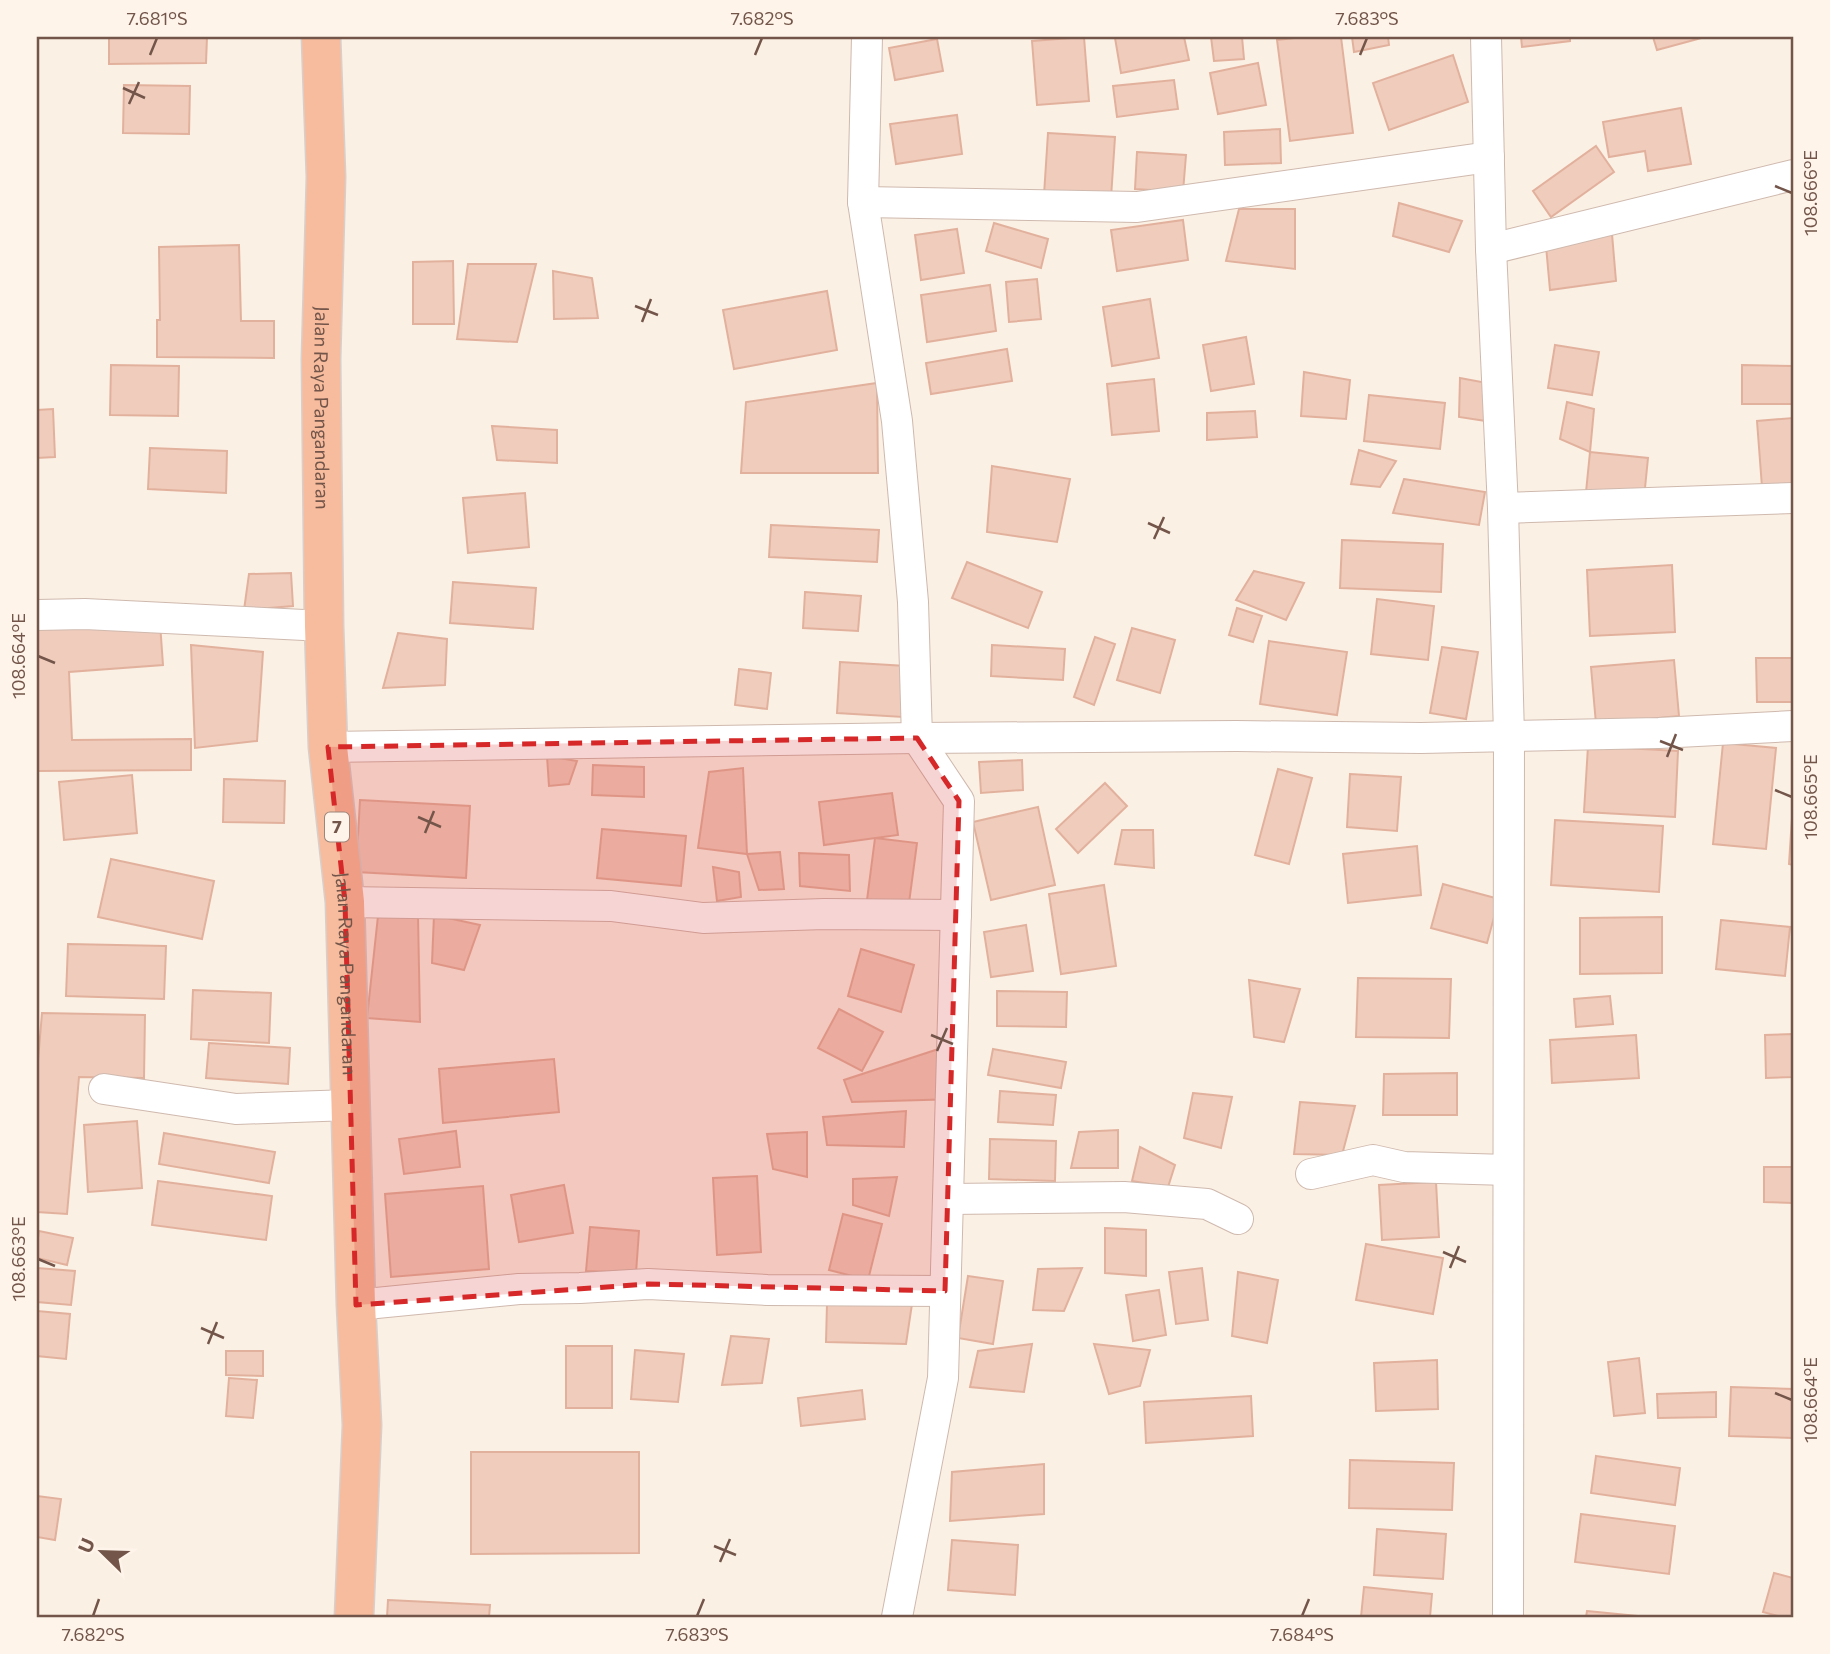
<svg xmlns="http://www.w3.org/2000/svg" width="1830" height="1654" font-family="Commissioner,sans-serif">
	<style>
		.building { fill: #f0ccbc; stroke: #e2b19d; stroke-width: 2 }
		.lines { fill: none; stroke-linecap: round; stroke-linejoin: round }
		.minor-casing { stroke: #cfb9ae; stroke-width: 32 }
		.trunk-casing { stroke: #d8cfcc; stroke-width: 41 }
		.minor { stroke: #fff; stroke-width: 30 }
		.trunk { stroke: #f6bc9d; stroke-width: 38 }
		.marked { fill: #d62828; fill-opacity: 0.2; stroke: #d62828; stroke-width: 5; stroke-dasharray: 14 9; stroke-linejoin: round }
		.ticks { fill: none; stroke: #73554a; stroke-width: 2.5 }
		.labels { text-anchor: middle; stroke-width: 5; stroke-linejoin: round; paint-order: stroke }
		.shield { fill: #fef4ea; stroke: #9d857a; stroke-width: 2 }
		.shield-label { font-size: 18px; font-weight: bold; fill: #73554a }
		.street-label { font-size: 19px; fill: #73554a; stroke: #fef4ea }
		.neatline { fill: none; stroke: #73554a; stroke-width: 2.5 }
		.ticks-label { font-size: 18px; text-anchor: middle; fill: #73554a }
	</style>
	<rect width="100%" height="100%" fill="#fbf0e4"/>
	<g class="building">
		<path d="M109,37H207L206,63L109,64Z"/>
		<path d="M1084,37L1089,101L1037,105L1032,41Z"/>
		<path d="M1120,37H1184L1189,60L1121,73L1115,38Z"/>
		<path d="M1211,37H1242L1244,59L1214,61Z"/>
		<path d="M1303,37H1341L1353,133L1290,141L1277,40Z"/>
		<path d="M1352,37H1388L1389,45L1354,52Z"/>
		<path d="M1521,37H1570V41L1522,47Z"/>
		<path d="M1653,37H1705L1657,50Z"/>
		<path d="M937,39L943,71L895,80L889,48Z"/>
		<path d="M1453,55L1468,102L1389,130L1373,83Z"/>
		<path d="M1258,63L1266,105L1218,114L1210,73Z"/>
		<path d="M1174,80L1178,109L1117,117L1113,86Z"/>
		<path d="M124,85L190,86L189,134L123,133Z"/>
		<path d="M1681,108L1691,164L1648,171L1645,151L1609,157L1603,122Z"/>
		<path d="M957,115L962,154L896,164L890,124Z"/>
		<path d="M1280,129L1281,163L1225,165L1224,132Z"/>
		<path d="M1048,133L1115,137L1111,198L1044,195Z"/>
		<path d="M1596,146L1614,172L1551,217L1533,191Z"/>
		<path d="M1137,152L1186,155L1183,192L1135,189Z"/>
		<path d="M1399,203L1462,221L1449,252L1393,236Z"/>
		<path d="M1239,209H1295V269L1226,261Z"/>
		<path d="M1183,220L1188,260L1117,271L1111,230Z"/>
		<path d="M994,223L1048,239L1041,268L986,251Z"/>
		<path d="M957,229L964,273L921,280L915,235Z"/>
		<path d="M1612,234L1616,281L1550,290L1546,246Z"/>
		<path d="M239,245L241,321H274V358L157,357V320H160L159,247Z"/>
		<path d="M453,261L454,324H413V262Z"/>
		<path d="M468,264H536L517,342L457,339Z"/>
		<path d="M553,271L592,278L598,318L554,319Z"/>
		<path d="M1037,279L1041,319L1009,322L1006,282Z"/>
		<path d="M990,285L996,331L927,342L921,295Z"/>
		<path d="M827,291L837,350L734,369L723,310Z"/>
		<path d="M1150,299L1159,358L1112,366L1103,307Z"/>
		<path d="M1246,337L1254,384L1211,391L1203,345Z"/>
		<path d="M1555,345L1599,352L1592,395L1548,388Z"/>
		<path d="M1007,349L1012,381L931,394L926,363Z"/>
		<path d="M111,365L179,366L178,416L110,415Z"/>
		<path d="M1742,365L1793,366V404H1742Z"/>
		<path d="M1304,372L1350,380L1346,419L1301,416Z"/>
		<path d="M1460,378L1487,383L1486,421L1459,417Z"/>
		<path d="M1154,379L1159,431L1112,435L1107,384Z"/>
		<path d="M877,383L878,473H741L746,402Z"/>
		<path d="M1369,395L1445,403L1440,449L1364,441Z"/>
		<path d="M1567,402L1594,409L1590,452L1560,439Z"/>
		<path d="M53,409L55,457L37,458V410Z"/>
		<path d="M1255,411L1257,437L1207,440V413Z"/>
		<path d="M1793,418V484L1762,487L1757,421Z"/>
		<path d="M492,426L557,430V463L497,460Z"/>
		<path d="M150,448L227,451L226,493L148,489Z"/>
		<path d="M1359,450L1396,461L1380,487L1351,484Z"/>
		<path d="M1590,452L1648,458L1644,498L1586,492Z"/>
		<path d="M992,466L1070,479L1057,542L987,532Z"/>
		<path d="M1404,479L1485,492L1479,525L1393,513Z"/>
		<path d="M525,493L529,547L468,553L463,498Z"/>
		<path d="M771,525L879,530L877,562L769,557Z"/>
		<path d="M1342,540L1443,544L1441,592L1340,588Z"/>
		<path d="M967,562L1042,592L1028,628L952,598Z"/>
		<path d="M1672,565L1675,632L1590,636L1587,570Z"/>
		<path d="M1254,571L1304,583L1286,620L1236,600Z"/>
		<path d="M291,573L293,606L244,610L249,574Z"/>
		<path d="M453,582L536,588L533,629L450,623Z"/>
		<path d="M805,592L861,596L858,631L803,628Z"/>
		<path d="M1377,599L1434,606L1428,660L1371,654Z"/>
		<path d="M1237,608L1262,616L1253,642L1229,635Z"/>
		<path d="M67,623V629L160,623L163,665L69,672L72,740L191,739V770L37,771V624Z"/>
		<path d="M1132,628L1175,640L1160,693L1117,680Z"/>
		<path d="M398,633L447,639L445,685L383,688Z"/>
		<path d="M1095,637L1115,644L1094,705L1074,697Z"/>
		<path d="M1269,641L1347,652L1337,715L1260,704Z"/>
		<path d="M191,645L263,652L257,741L195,748Z"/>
		<path d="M992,645L1065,649L1063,680L991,676Z"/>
		<path d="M1442,647L1478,652L1466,719L1430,713Z"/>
		<path d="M1756,658H1793V702H1757Z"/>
		<path d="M1674,660L1679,716L1596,724L1591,667Z"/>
		<path d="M840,662L906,666L903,717L837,713Z"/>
		<path d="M739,669L771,673L767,709L735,705Z"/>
		<path d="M1723,743L1776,748L1766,849L1713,844Z"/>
		<path d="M1588,746L1678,751L1675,817L1584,812Z"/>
		<path d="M547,756L577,761L569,784L549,786Z"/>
		<path d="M1022,760L1023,790L981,793L979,762Z"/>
		<path d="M593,765L644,767V797L592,795Z"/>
		<path d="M743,768L747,854L698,848L709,772Z"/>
		<path d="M1278,769L1312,778L1289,864L1255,855Z"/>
		<path d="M1350,774L1401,777L1397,831L1347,827Z"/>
		<path d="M132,775L137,833L64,840L59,782Z"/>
		<path d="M224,779L285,781L284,823L223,822Z"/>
		<path d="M1105,783L1127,806L1078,853L1056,829Z"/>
		<path d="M892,793L898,835L824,845L819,802Z"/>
		<path d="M360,800L470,806L466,878L356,872Z"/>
		<path d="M1793,802V865L1789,864Z"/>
		<path d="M1038,807L1055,885L991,900L973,822Z"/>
		<path d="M1555,820L1663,826L1659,892L1551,885Z"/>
		<path d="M602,829L686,836L681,886L597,878Z"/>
		<path d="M1122,830H1153L1154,868L1115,864Z"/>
		<path d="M875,838L917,843L909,903L867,900Z"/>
		<path d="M1417,846L1421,895L1348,903L1343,854Z"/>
		<path d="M780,852L784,889L759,890L747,854Z"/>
		<path d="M799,853L849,855L850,891L800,886Z"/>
		<path d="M111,859L214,881L202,939L98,917Z"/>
		<path d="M713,867L739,872L741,897L717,901Z"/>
		<path d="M1443,884L1499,899L1487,943L1431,928Z"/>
		<path d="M1104,885L1116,966L1061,974L1049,894Z"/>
		<path d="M418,915L420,1022L367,1018L378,916Z"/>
		<path d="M434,915L480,925L464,970L432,963Z"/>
		<path d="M1662,917V973L1580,974V918Z"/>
		<path d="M1721,920L1790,927L1785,976L1716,969Z"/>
		<path d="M1026,925L1033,971L991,977L984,932Z"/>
		<path d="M68,944L166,946L164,999L66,996Z"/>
		<path d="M861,949L914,965L901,1012L848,996Z"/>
		<path d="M1358,978L1451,979L1449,1038L1356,1037Z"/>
		<path d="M1249,980L1300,989L1284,1042L1254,1037Z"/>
		<path d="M193,990L271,993L269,1043L191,1039Z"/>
		<path d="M997,991L1067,992L1066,1027L997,1026Z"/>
		<path d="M1610,996L1613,1024L1576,1027L1574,999Z"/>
		<path d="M839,1009L883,1032L862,1071L818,1048Z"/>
		<path d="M42,1013L145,1015L144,1078L79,1077L67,1214L37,1212V1073Z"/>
		<path d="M1793,1034V1077L1766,1078L1765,1035Z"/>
		<path d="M1636,1035L1639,1078L1552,1083L1550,1040Z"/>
		<path d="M963,1041L959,1099L852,1102L844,1080Z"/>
		<path d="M209,1043L290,1048L288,1084L206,1078Z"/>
		<path d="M993,1049L1066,1062L1061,1088L988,1075Z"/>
		<path d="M554,1059L559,1112L443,1123L439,1069Z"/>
		<path d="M1457,1073V1115H1383L1384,1074Z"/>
		<path d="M1000,1091L1056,1095L1053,1125L998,1122Z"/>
		<path d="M1193,1093L1232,1097L1221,1148L1184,1138Z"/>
		<path d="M1300,1102L1355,1106L1342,1155L1294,1154Z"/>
		<path d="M906,1111L904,1147L827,1145L823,1117Z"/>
		<path d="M137,1121L142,1188L88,1192L84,1125Z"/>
		<path d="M1118,1130V1168H1071L1079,1132Z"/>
		<path d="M456,1131L460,1167L404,1174L399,1139Z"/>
		<path d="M807,1132V1177L773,1169L767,1134Z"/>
		<path d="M164,1133L275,1152L269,1183L159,1164Z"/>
		<path d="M990,1139L1056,1141L1055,1181L989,1179Z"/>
		<path d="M1140,1147L1175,1165L1168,1187L1132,1181Z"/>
		<path d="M1764,1167H1793V1203L1764,1202Z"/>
		<path d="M757,1176L761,1252L717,1255L713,1178Z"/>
		<path d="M897,1177L889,1216L853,1205V1179Z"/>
		<path d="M158,1181L272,1196L266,1240L152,1225Z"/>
		<path d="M1436,1182L1439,1237L1382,1240L1379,1185Z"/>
		<path d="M564,1185L573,1233L519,1242L511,1195Z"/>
		<path d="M483,1186L489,1269L391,1277L385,1194Z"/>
		<path d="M843,1214L882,1224L868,1280L829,1270Z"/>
		<path d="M590,1227L639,1231L636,1273L586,1271Z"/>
		<path d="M1105,1228L1146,1230V1276L1105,1273Z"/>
		<path d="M39,1231L73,1238L67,1265L37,1258V1244Z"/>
		<path d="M1366,1244L1443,1258L1433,1314L1356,1300Z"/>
		<path d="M37,1268L75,1271L71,1305L37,1302Z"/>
		<path d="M1082,1268L1064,1311L1033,1310L1038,1269Z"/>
		<path d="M1202,1268L1208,1320L1176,1324L1169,1272Z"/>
		<path d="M1238,1272L1278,1280L1267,1343L1232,1336Z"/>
		<path d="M968,1276L1003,1281L993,1344L958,1338Z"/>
		<path d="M1159,1290L1166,1335L1133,1341L1126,1295Z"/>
		<path d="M827,1304H912L906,1344L826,1342Z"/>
		<path d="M37,1311L70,1314L66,1359L37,1356Z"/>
		<path d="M731,1336L769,1339L762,1383L722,1385Z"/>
		<path d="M1032,1344L1024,1392L970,1387L978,1351Z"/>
		<path d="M1094,1344L1150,1350L1140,1386L1109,1394Z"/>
		<rect x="566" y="1346" width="46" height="62"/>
		<path d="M635,1350L684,1354L678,1402L631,1399Z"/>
		<path d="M226,1351H263V1376L226,1375Z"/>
		<path d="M1639,1358L1645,1413L1614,1416L1608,1362Z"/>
		<path d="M1437,1360L1438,1409L1376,1411L1374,1363Z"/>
		<path d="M229,1378L257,1380L253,1418L226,1416Z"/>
		<path d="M1731,1387L1793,1389V1438L1729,1436Z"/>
		<path d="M862,1390L865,1419L801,1426L798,1398Z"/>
		<path d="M1716,1392V1417L1658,1418L1657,1394Z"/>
		<path d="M1251,1396L1253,1436L1146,1443L1144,1402Z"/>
		<path d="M471,1452H639V1553L471,1554Z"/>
		<path d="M1596,1456L1680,1468L1675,1505L1591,1493Z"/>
		<path d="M1350,1460L1454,1463L1452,1510L1349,1508Z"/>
		<path d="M1044,1464V1514L950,1521L952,1472Z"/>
		<path d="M37,1496L61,1499L55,1540L37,1537Z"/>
		<path d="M1581,1514L1675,1526L1669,1574L1575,1562Z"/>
		<path d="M1377,1529L1446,1534L1443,1579L1374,1575Z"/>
		<path d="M952,1540L1018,1545L1015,1595L948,1590Z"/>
		<path d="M1774,1573L1793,1578V1617H1782L1763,1612Z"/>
		<path d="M1364,1587L1432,1594L1430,1617H1361Z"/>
		<path d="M388,1600L490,1605L489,1617H387Z"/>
		<path d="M1587,1611L1637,1616V1617H1586Z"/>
	</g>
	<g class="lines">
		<g class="minor-casing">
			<g id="minor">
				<path d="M867,37L863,202L897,421L913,602L917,738L959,801L943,1378L897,1617"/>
				<path d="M1486,37L1491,249L1503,508L1509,736L1508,1617"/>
				<path d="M863,202L1137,207L1489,157"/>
				<path d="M1491,249L1793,175"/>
				<path d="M1503,508L1793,498"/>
				<path d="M37,615L85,614L324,626"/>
				<path d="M328,747L917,738L1237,736L1421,738L1659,733L1793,726"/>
				<path d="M345,902L611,906L703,918L825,914L956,915"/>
				<path d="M104,1089L236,1109L350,1105"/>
				<path d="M1311,1174L1373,1160L1404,1167L1508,1170"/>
				<path d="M948,1199L1124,1197L1207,1204L1238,1219"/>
				<path d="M356,1305L519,1289L580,1288L648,1284L767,1290L945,1291"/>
			</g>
		</g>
		<g class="trunk-casing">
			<g id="trunk">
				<path id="s1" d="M321,37L326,177L321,359L324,626L328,747L345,902L356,1305L362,1425L354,1617"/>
			</g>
		</g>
		<use href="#minor" class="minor"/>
		<use href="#trunk" class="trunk"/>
	</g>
	<path class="marked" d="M917,738L959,801L945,1291L648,1284L356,1305L345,902L328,747Z"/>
	<path class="ticks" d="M150,55L157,38M755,55L762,38M1360,55L1367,38M123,88L145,98M129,104L139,82M1775,186L1792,193M635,306L658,315M642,322L651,299M1148,523L1170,533M1154,539L1164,517M38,656L55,663M1660,741L1683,750M1667,757L1676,734M1775,790L1792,797M418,817L441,827M425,833L434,811M931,1035L953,1044M937,1051L947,1028M1443,1252L1466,1262M38,1259L55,1266M1450,1268L1459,1246M201,1328L224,1338M208,1344L217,1322M1775,1393L1792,1400M714,1546L736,1555M720,1562L730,1539M93,1616L99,1599M697,1616L704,1599M1302,1616L1309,1599"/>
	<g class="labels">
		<rect class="shield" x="325" y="812.5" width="24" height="29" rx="5"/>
		<g class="shield-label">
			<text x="337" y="833">7</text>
		</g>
		<g class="street-label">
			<text dy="7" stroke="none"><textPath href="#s1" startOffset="371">Jalan Raya Pangandaran</textPath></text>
			<text dy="7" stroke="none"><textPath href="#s1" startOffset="938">Jalan Raya Pangandaran</textPath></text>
		</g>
	</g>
	<rect width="1830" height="1654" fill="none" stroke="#fef4ea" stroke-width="77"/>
	<g transform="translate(102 1552) rotate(293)" stroke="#fef4ea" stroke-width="5" paint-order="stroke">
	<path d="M0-5L12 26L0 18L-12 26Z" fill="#73554a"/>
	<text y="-10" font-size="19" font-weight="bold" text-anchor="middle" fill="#73554a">U</text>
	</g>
	<rect x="38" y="38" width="1754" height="1578" class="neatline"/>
	<g class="ticks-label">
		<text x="157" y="25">7.681°S</text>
		<text x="762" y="25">7.682°S</text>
		<text x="1367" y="25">7.683°S</text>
		<text transform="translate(1811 193) rotate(-90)" y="6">108.666°E</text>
		<text transform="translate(19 656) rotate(-90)" y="6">108.664°E</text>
		<text transform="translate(1811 797) rotate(-90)" y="6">108.665°E</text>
		<text transform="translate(19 1259) rotate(-90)" y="6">108.663°E</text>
		<text transform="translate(1811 1400) rotate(-90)" y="6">108.664°E</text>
		<text x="93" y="1641">7.682°S</text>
		<text x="697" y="1641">7.683°S</text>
		<text x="1302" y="1641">7.684°S</text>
	</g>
</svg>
